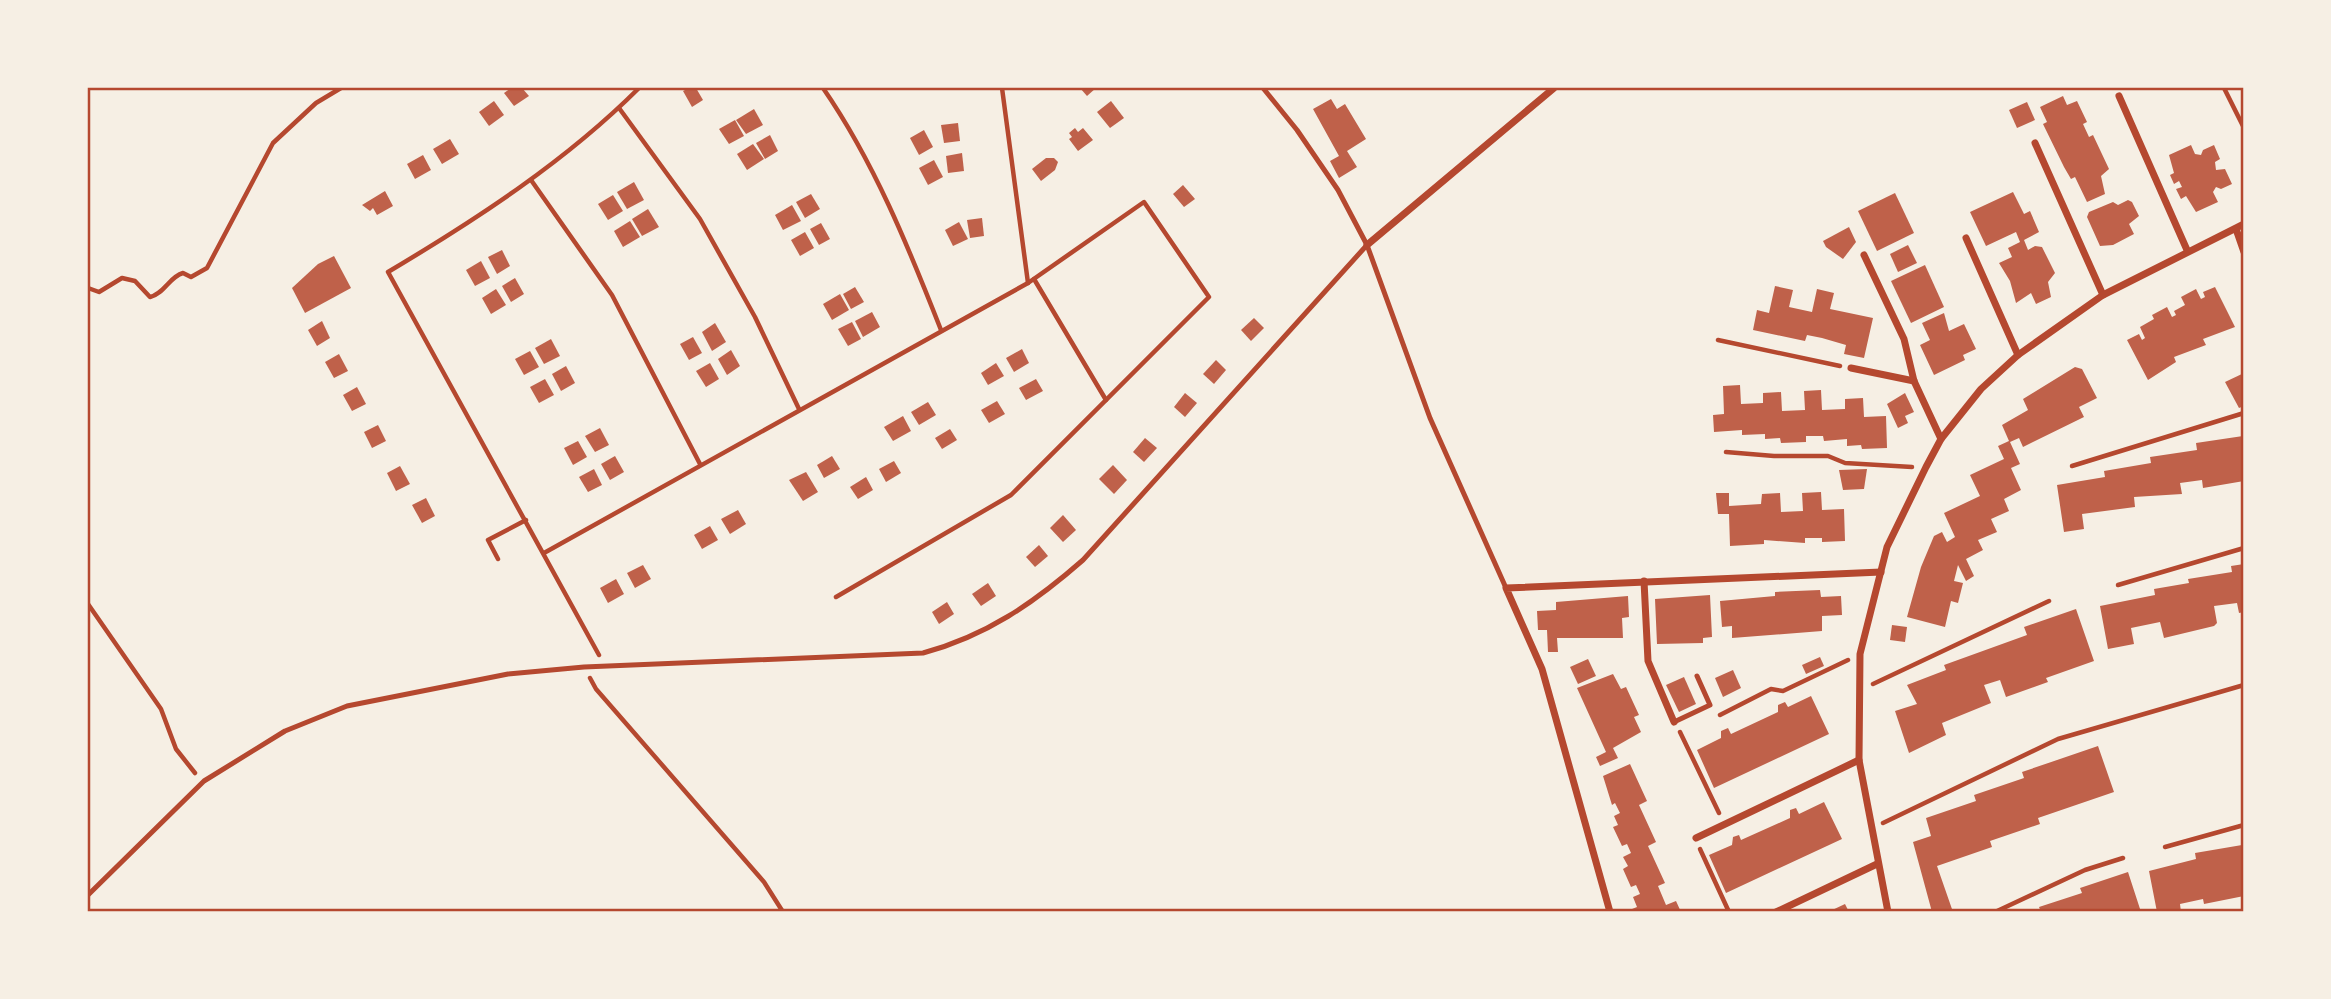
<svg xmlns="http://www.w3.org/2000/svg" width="2331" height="999" font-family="'Playfair Display',serif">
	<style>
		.building { fill: #bf614a }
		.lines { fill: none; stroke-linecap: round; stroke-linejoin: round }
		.path { stroke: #b5482f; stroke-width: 4.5 }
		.service { stroke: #b5482f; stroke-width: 5 }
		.minor { stroke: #b5482f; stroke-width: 7 }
		.neatline { fill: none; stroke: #b5482f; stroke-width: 2.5 }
	</style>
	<rect width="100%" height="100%" fill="#f6efe4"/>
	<g class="building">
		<path d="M511,88H522L529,96L514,106L504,93Z"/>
		<path d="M689,88H696L703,100L692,107L683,91Z"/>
		<path d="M1080,88H1096L1087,96Z"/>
		<path d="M2063,96L2067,105L2077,101L2087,122L2083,124L2089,137L2093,135L2109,169L2101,176L2105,194L2087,202L2075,177L2071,179L2064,167L2043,124L2047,122L2040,107Z"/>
		<path d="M1331,99L1337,109L1345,104L1366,139L1347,151L1357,167L1339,178L1330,161L1339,156L1313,109Z"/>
		<path d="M494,101L504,115L489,126L479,112Z"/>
		<path d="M1111,101L1124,118L1110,128L1097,112Z"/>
		<path d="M2027,102L2035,120L2017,128L2009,110Z"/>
		<path d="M754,109L763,125L746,134L736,120Z"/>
		<path d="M735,120L744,136L729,144L719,129Z"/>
		<path d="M958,123L960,141L944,143L941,125Z"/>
		<path d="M1075,128L1078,132L1083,128L1093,140L1078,151L1069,139L1072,137L1069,133Z"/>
		<path d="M924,130L933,147L919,155L910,138Z"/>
		<path d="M770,135L778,151L765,159L756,143Z"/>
		<path d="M450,139L459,154L442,164L433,149Z"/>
		<path d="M753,144L764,159L747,170L737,154Z"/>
		<path d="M2191,145L2195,154L2201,155L2203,150L2214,145L2220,159L2215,162L2216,170L2225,169L2232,184L2221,189L2216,187L2213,192L2218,202L2196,212L2186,196L2181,199L2176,189L2182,187L2179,181L2174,184L2170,175L2174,173L2169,155Z"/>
		<path d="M962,153L964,171L948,173L946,156Z"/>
		<path d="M423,155L431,170L415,179L407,164Z"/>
		<path d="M1046,158H1054L1058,162L1055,170L1041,181L1032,169Z"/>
		<path d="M934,160L943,177L928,185L919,168Z"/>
		<path d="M634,182L644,200L627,209L617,192Z"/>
		<path d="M1183,185L1195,199L1184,207L1173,194Z"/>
		<path d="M385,191L393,206L377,215L373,208L370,211L362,205Z"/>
		<path d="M2013,192L2024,214L2030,211L2039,232L2024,240L2028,250L2035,246L2042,247L2055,273L2048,282L2051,297L2036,304L2031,293L2016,303L2010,281L1999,263L2012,257L2008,248L2020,242L2016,232L1986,246L1970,212Z"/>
		<path d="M1895,193L1914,233L1877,251L1858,211Z"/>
		<path d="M811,194L820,209L805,218L796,202Z"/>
		<path d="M613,195L623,211L608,220L598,204Z"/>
		<path d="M2128,200L2132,202L2139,216L2129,224L2134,234L2113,245L2100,246L2087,217L2089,212L2113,202L2118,205Z"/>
		<path d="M792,205L801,221L783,230L775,215Z"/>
		<path d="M648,209L659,227L642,236L632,219Z"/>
		<path d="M982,218L984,236L970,238L967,220Z"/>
		<path d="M630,221L640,237L623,247L614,231Z"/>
		<path d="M959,222L968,239L953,246L945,230Z"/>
		<path d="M821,223L830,239L819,245L810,229Z"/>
		<path d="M1849,227L1856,242L1843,259L1826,247L1823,241Z"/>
		<path d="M805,232L814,248L800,256L791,240Z"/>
		<path d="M1908,245L1917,263L1898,272L1890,254Z"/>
		<path d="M502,250L510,266L497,274L488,257Z"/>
		<path d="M334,256L351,288L305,313L292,288L318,264Z"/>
		<path d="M481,261L490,278L475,286L466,270Z"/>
		<path d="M1925,265L1944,307L1911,323L1891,281Z"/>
		<path d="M515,278L524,294L511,302L502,286Z"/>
		<path d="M1775,286L1793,290L1789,307L1812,312L1817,289L1834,293L1830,309L1873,318L1864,358L1844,354L1846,345L1822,338L1807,335L1805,341L1753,330L1757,310L1769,313Z"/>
		<path d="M855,287L864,302L851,309L843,294Z"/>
		<path d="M2215,287L2235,327L2203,339L2206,345L2174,357L2176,362L2148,380L2127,340L2139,334L2142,340L2145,338L2140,327L2154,319L2152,315L2167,307L2172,317L2176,315L2174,311L2185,305L2181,297L2196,289L2201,299L2205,297L2203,292Z"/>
		<path d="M496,289L506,305L491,314L482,298Z"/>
		<path d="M840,294L849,310L832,320L823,304Z"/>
		<path d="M872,312L880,327L863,337L855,321Z"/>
		<path d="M1944,313L1949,331L1964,324L1976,349L1963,355L1965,360L1934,375L1920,345L1930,340L1922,323Z"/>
		<path d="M1254,318L1264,328L1251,341L1241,330Z"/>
		<path d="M322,321L330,338L317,346L308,330Z"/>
		<path d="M852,322L861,339L848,346L838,329Z"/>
		<path d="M715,323L726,342L712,351L702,332Z"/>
		<path d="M693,337L702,353L689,360L680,344Z"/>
		<path d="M551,339L560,356L544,364L535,348Z"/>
		<path d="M1022,349L1029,363L1014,372L1006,358Z"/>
		<path d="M731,350L740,366L727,375L718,359Z"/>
		<path d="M530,351L539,367L524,375L515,359Z"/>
		<path d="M339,354L348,371L334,378L325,362Z"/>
		<path d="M1216,360L1226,370L1214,384L1203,374Z"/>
		<path d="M710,363L719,379L706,387L696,371Z"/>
		<path d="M996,363L1004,376L988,385L981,373Z"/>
		<path d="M566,366L575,383L561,391L552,374Z"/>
		<path d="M2075,367L2082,369L2097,398L2079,407L2084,417L2023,447L2019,438L2010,442L2020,464L2011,468L2021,490L2004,499L2009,511L1991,519L1997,532L1978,540L1983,550L1966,559L1974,576L1966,581L1958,565L1954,581L1963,583L1958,603L1951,601L1945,627L1907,617L1921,567L1934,536L1942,532L1947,542L1955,537L1944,513L1980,496L1970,475L2004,459L1998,446L2009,441L2002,425L2028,410L2023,399Z"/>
		<path d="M2244,373V406L2239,408L2225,382Z"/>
		<path d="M545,379L554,395L539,403L530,387Z"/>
		<path d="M1036,379L1043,391L1026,400L1019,388Z"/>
		<path d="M1740,385L1741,404L1763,403V393L1781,392L1782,411L1805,410L1804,391L1821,390L1822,410L1845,409V399L1863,398L1864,417L1886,416L1887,448L1862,449L1861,445L1847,446V439L1824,441L1823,436H1806V442L1781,443L1780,438L1765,439V434L1742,435V430L1714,432L1713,415L1724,414L1723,386Z"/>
		<path d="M357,387L366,404L352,411L343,395Z"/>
		<path d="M1185,393L1197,403L1185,417L1174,407Z"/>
		<path d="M1905,393L1914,412L1905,416L1908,423L1898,428L1887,404Z"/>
		<path d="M997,401L1005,414L989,423L981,410Z"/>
		<path d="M928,402L936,415L919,425L911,412Z"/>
		<path d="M903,416L911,431L893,441L884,427Z"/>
		<path d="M378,425L386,441L372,448L364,432Z"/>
		<path d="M600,428L609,445L595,452L585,436Z"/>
		<path d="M950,429L957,440L942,449L935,438Z"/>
		<path d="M2243,436L2244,481L2203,488L2202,480L2180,483L2182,494L2134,497L2135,507L2082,514L2084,529L2064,532L2057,485L2105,477L2104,471L2151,463L2150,457L2197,450L2196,443Z"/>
		<path d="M1145,438L1157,448L1144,462L1133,452Z"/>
		<path d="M578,441L587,457L573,465L564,448Z"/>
		<path d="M615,456L624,472L610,480L601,464Z"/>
		<path d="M832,456L840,469L824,478L817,465Z"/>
		<path d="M894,461L901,473L886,482L879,469Z"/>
		<path d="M1113,465L1127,480L1114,494L1099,479Z"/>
		<path d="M400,466L410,484L396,491L387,473Z"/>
		<path d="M594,469L602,485L588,492L579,477Z"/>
		<path d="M1867,469L1864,489L1843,490L1839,470Z"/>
		<path d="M806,472L818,492L803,501L789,480Z"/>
		<path d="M866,477L873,490L858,499L850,487Z"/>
		<path d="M1821,492L1822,510L1844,509L1845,541L1822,542V538H1805V543L1764,540V544L1730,546L1729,514H1718L1716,493H1729V506L1761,504L1762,494L1780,493L1781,512L1803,511L1802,493Z"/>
		<path d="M426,498L435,516L422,523L412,505Z"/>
		<path d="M738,510L746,524L730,534L721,519Z"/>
		<path d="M1063,515L1076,530L1063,542L1050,528Z"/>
		<path d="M710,526L718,540L702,549L694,535Z"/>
		<path d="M1039,545L1048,556L1035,567L1026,557Z"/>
		<path d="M2244,564V612L2239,613L2237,603L2214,606L2217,623L2214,626L2164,638L2160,622L2131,628L2134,644L2108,649L2100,606L2155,595L2154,589L2189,583L2188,579L2232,572L2231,566Z"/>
		<path d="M643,565L651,579L635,588L627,573Z"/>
		<path d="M616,579L624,594L608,603L600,588Z"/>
		<path d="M988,583L996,596L981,606L972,594Z"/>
		<path d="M1820,590L1821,597L1841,596L1842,615L1822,616V631L1732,638V626L1722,627L1720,601L1775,596V592Z"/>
		<path d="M1710,595L1712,637L1703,638V643L1657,644L1655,599Z"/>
		<path d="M1628,596L1629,617L1622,618L1623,638H1557L1558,652H1548L1547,630H1538L1537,611L1556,610V602Z"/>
		<path d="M947,602L954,614L939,624L932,612Z"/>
		<path d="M2076,609L2094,661L2046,678L2048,682L2006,697L2000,680L1984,685L1991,703L1942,723L1946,735L1909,753L1895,711L1917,704L1907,685L1946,670L1944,665L2027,635L2024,627Z"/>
		<path d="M1892,625L1907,627L1905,642L1890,640Z"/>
		<path d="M1820,657L1824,666L1806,674L1802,665Z"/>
		<path d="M1588,659L1596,676L1578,684L1570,667Z"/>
		<path d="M1733,670L1741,688L1723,697L1715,678Z"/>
		<path d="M1613,674L1621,689L1626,687L1639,715L1634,717L1641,732L1613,748L1618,758L1600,766L1596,757L1606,752L1577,688Z"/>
		<path d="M1684,677L1696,704L1679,712L1666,685Z"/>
		<path d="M1811,696L1829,734L1714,788L1697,750L1721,738V731L1728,728L1731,734L1778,712V705L1785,702L1788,707Z"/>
		<path d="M2098,746L2114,792L2038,818L2040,824L1990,841L1992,847L1937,866L1953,912H1932L1913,842L1931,836L1926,818L1976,801L1974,795L2024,778L2022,772Z"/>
		<path d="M1630,764L1647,801L1639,805L1656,842L1648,846L1665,883L1658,886L1666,905L1676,901L1681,912L1632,909L1637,907L1633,897L1640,894L1636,885L1631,887L1623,869L1628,866L1623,857L1631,853L1627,844L1622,846L1613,827L1618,825L1614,816L1620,813L1615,803L1612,805L1603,776Z"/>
		<path d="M1824,802L1842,839L1726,893L1709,855L1732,845L1733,837L1739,835L1741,840L1790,818V810L1796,808L1799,814Z"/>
		<path d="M2242,845L2244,896L2204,904L2203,899L2180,904L2181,912H2157L2149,871L2196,859L2195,853Z"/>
		<path d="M2128,872L2141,912H2041L2039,907L2082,893L2080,888Z"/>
		<path d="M1845,904L1849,912H1828Z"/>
	</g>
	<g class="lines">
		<g class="path">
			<path d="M823,88C874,162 908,246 941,330"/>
			<path d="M1002,88L1028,283"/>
			<path d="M2224,88L2244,128"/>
			<path d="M619,108L700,219L755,317L799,409"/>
			<path d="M531,180L612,295L700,464"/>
			<path d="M1034,279L1106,400"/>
			<path d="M88,288L99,292L122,278L135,281L150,297C165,293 169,277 183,273L191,277L207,268L273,143L316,103L341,88"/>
			<path d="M1718,340L1840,366"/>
			<path d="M1726,452L1774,456H1828L1845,463L1912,467"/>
			<path d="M2072,466L2244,413"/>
			<path d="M544,553L1028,283L1144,202L1209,297L1011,495L836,597"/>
			<path d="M498,559L488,540L526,520"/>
			<path d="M2118,585L2244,548"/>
			<path d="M88,604L161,709L176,749L195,773"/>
			<path d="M599,655L388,272C477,219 566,161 639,88"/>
			<path d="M590,678L596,689L764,882L783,912"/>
			<path d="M1873,684L2049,601"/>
			<path d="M1720,715L1771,689L1783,691L1848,660"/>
			<path d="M1680,732L1719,813"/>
			<path d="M1883,823L2058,739L2244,685"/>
			<path d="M2165,847L2244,825"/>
			<path d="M1700,849L1729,912"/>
			<path d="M1995,912L2085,870L2123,858"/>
		</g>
		<g class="service">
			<path d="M1263,88L1297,130L1338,190L1367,245L1430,418L1506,588"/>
			<path d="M1674,722L1710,705L1697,676"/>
			<path d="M88,895L204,781L285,731L347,706L508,674L584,667L923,653C986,636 1034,603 1083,560L1367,245"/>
		</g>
		<g class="minor">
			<path d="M2119,96L2187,250"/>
			<path d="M2035,143L2103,295"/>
			<path d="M2236,229L2244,252"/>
			<path d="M1966,238L2018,355"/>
			<path d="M1367,245L1554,88"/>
			<path d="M1864,255L1904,339L1914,381L1941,439"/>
			<path d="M1851,368L1914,381"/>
			<path d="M1644,581L1648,661L1674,722"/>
			<path d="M1696,838L1859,760"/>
			<path d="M1610,912L1542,669L1506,588L1881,572"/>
			<path d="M1776,912L1877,864"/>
			<path d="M1888,912L1859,760L1860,654L1887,547L1926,467L1941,439L1981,389L2018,355L2103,295L2244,224"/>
		</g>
	</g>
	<rect width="2331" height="999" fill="none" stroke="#f6efe4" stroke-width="178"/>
	<rect x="89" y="89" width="2153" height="821" class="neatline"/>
</svg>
